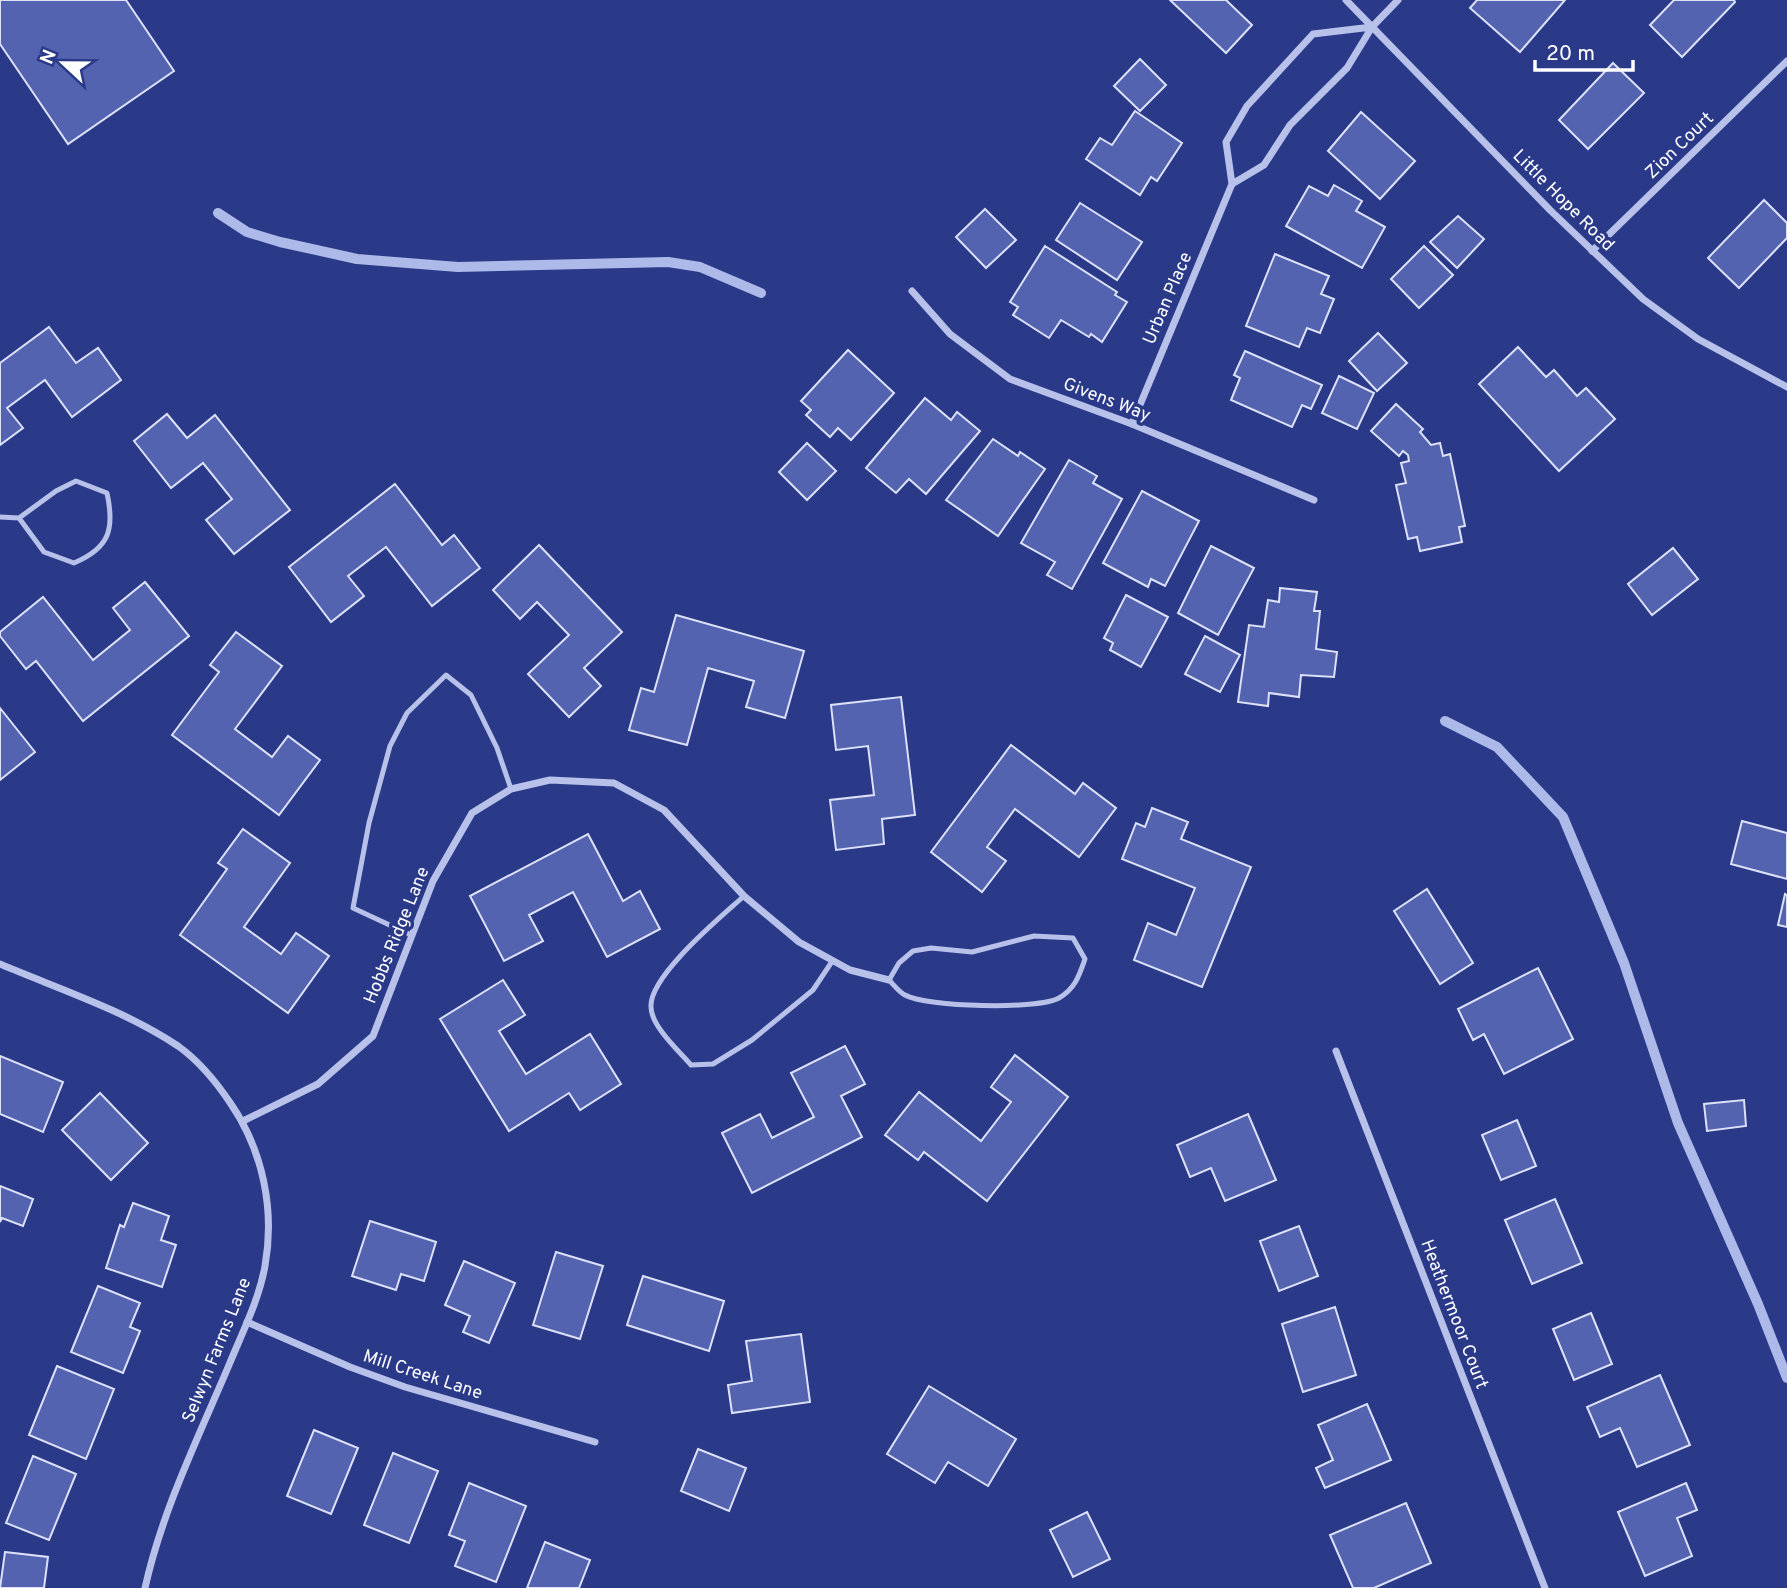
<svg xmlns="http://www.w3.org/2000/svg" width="1787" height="1588" font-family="Overpass,sans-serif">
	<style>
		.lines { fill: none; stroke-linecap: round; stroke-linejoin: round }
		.stream { stroke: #adb9e9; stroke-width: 10 }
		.building { fill: #5363b0; stroke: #dce1f7; stroke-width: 2 }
		.service { stroke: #b8c1e9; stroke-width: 5 }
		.minor { stroke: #b8c1e9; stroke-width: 7 }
		.labels { text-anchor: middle; stroke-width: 7; stroke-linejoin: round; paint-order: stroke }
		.street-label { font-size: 18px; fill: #fff; stroke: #2a3a89 }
	</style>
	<rect width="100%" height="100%" fill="#2a3a89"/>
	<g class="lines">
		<g class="stream">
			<path d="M218,213L247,232L280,242L357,259L458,267L668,262L700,267L761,293"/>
			<path d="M1445,721L1497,747L1563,817L1624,963L1678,1123L1758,1304L1787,1378"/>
		</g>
	</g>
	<g class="building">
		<path d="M0,0H126L174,71L68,144L0,44Z"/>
		<path d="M1170,0H1226L1252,25L1226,53Z"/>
		<path d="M1477,0H1565L1520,52L1470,8Z"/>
		<path d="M1674,0H1734L1735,2L1682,57L1650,25Z"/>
		<path d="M1140,59L1166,85L1140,111L1114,86Z"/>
		<path d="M1613,63L1644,93L1588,149L1559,120Z"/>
		<path d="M1135,111L1182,143L1157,181L1151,177L1140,195L1086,159L1100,138L1112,145Z"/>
		<path d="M1361,112L1415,161L1380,199L1328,151Z"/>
		<path d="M1334,185L1362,201L1356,211L1385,227L1362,268L1286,226L1309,186L1328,196Z"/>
		<path d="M1764,200L1787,223V238L1739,288L1708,258Z"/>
		<path d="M1080,203L1142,242L1117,280L1056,240Z"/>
		<path d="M985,209L1016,240L986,268L956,237Z"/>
		<path d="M1458,216L1484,239L1457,268L1430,242Z"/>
		<path d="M1045,246L1117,292L1115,295L1127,302L1102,342L1091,334L1089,337L1061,320L1049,338L1013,315L1018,307L1010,302Z"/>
		<path d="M1424,246L1453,275L1419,308L1391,279Z"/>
		<path d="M1275,254L1329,276L1321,294L1334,299L1320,333L1307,328L1299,347L1246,326Z"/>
		<path d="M49,327L76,363L98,348L121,380L72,417L45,380L7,408L23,428L0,445V363Z"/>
		<path d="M1378,333L1407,363L1377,391L1349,361Z"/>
		<path d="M1518,347L1546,377L1554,370L1577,396L1586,388L1615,419L1559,471L1479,384Z"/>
		<path d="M848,350L894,393L851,440L838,428L830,437L806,415L811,410L801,401Z"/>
		<path d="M1245,351L1322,385L1311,409L1302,405L1292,427L1231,400L1240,378L1234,375Z"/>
		<path d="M1339,376L1374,393L1357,429L1322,413Z"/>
		<path d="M925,398L951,420L957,412L980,431L926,494L909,479L896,493L866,468Z"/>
		<path d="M1396,404L1423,429L1420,432L1431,445L1440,443L1443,456L1450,454L1465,526L1459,527L1462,542L1420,551L1417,537L1408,539L1396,485L1406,483L1401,463L1409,461L1408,455L1403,451L1399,456L1371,431Z"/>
		<path d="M167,414L187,438L215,415L290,510L234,554L206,520L232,499L203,463L171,488L134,441Z"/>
		<path d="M993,439L1018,456L1020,452L1045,469L998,536L946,500Z"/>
		<path d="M807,443L836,471L807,500L779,472Z"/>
		<path d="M1069,460L1097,476L1093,483L1122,499L1072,589L1047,575L1055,562L1021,543Z"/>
		<path d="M395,484L442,545L454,535L480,568L432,606L386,547L348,576L364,596L331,622L289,567Z"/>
		<path d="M1142,491L1199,521L1165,586L1151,579L1148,587L1103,563Z"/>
		<path d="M539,545L622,632L584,668L601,686L569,717L528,674L569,635L537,602L520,619L493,590Z"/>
		<path d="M1211,546L1254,568L1218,635L1178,613Z"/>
		<path d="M1673,548L1698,579L1652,615L1628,584Z"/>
		<path d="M145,582L189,636L83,721L36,661L26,669L0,636V632L43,597L93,660L130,630L113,608Z"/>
		<path d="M1280,588L1317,592L1314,611H1320L1316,649L1337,652L1334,677L1301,675L1299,697L1269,693L1268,706L1238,702L1249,625L1264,627L1268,600L1279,602Z"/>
		<path d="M1126,595L1168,617L1141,667L1110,650L1113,643L1104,638Z"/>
		<path d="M676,615L804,651L785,718L746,707L754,681L708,668L687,745L629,730L641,688L654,692Z"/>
		<path d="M236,632L282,666L235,729L272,757L288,736L320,760L279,815L172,735L219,672L210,665Z"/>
		<path d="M1205,636L1240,655L1220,692L1185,674Z"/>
		<path d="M901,697L915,815L882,819L884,844L836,850L830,800L874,795L868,746L836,750L831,705Z"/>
		<path d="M0,708L35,752L0,780Z"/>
		<path d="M1011,745L1075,794L1083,783L1116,808L1079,857L1015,809L987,847L1006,861L982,892L931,852Z"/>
		<path d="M1152,808L1188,822L1181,839L1251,867L1202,987L1134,960L1148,923L1176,935L1195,888L1122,859L1136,823L1145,827Z"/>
		<path d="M1742,821L1787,833V879L1731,864Z"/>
		<path d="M243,829L290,863L244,927L281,954L296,933L329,956L288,1013L180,935L227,869L218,863Z"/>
		<path d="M588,834L623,901L640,891L660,929L607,957L573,892L529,915L543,941L504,961L470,896Z"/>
		<path d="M1427,889L1473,963L1440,984L1394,911Z"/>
		<path d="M1785,894L1787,895V927L1778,925Z"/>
		<path d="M1538,968L1573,1039L1504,1074L1484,1034L1473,1040L1458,1009Z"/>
		<path d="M503,980L525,1015L499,1031L526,1074L590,1034L621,1084L580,1110L569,1093L509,1131L440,1019Z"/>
		<path d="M845,1046L865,1084L841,1096L862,1137L752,1193L722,1133L760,1114L772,1138L814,1117L791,1073Z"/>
		<path d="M1015,1055L1068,1097L987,1201L924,1152L918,1160L885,1135L919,1092L981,1141L1011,1102L991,1087Z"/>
		<path d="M0,1056L63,1082L43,1132L0,1114Z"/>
		<path d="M100,1093L148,1143L111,1180L62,1130Z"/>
		<path d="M1744,1100L1746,1126L1707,1131L1704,1104Z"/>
		<path d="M1248,1114L1276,1180L1225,1201L1211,1168L1190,1177L1177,1145Z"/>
		<path d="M1517,1120L1536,1166L1501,1180L1482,1135Z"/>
		<path d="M0,1186L33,1199L23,1226L2,1218L0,1222Z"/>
		<path d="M1555,1199L1582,1263L1532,1284L1505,1220Z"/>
		<path d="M133,1203L169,1216L161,1240L176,1245L162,1287L106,1268L120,1225L124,1227Z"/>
		<path d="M370,1221L436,1242L424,1281L401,1274L396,1290L352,1276Z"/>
		<path d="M1299,1226L1318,1276L1279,1291L1260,1241Z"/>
		<path d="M556,1252L603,1266L580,1339L533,1325Z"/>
		<path d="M464,1261L515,1283L489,1343L463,1332L470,1316L445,1305Z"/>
		<path d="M643,1276L724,1301L709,1351L627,1325Z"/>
		<path d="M98,1286L140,1303L130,1327L140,1331L123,1373L71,1352Z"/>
		<path d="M1335,1307L1356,1375L1303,1392L1282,1324Z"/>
		<path d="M1591,1313L1612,1364L1574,1380L1553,1329Z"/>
		<path d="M801,1334L810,1402L732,1413L728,1385L752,1381L746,1341Z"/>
		<path d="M57,1366L114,1389L86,1459L29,1435Z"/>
		<path d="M1660,1375L1690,1445L1637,1467L1620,1428L1600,1437L1587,1407Z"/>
		<path d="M929,1386L1016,1439L988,1486L948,1462L935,1483L887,1454Z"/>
		<path d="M1367,1404L1391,1460L1325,1488L1316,1468L1333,1460L1318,1425Z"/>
		<path d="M314,1430L358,1448L331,1514L287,1496Z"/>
		<path d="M698,1449L746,1468L729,1511L681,1491Z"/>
		<path d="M393,1453L438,1471L409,1543L364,1525Z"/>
		<path d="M33,1456L76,1474L49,1540L6,1523Z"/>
		<path d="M469,1483L526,1506L496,1582L455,1566L465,1541L449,1535Z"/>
		<path d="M1686,1483L1697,1510L1677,1518L1692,1556L1645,1576L1618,1512Z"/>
		<path d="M1406,1503L1431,1563L1374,1588H1353L1330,1535Z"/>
		<path d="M1087,1512L1110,1559L1073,1577L1050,1530Z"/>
		<path d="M545,1542L590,1560L579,1588H527Z"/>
		<path d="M5,1552L48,1557L44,1588H0Z"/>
	</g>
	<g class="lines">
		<g class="service">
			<path d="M0,517L19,518L56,491L76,481L107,493C115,530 109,548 74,563L44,552L19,518"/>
			<path d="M744,896C721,917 649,976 651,1007C651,1026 679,1051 691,1065L713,1064L752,1040L813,990L833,960"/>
			<path d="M411,935L353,908L369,823L390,746L407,713L446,675L471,695L497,748L511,789"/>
			<path d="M1034,936L1073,938L1085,959C1079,976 1075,989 1059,998C1038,1010 926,1007 905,995C899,992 894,985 889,980L899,963L913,951L931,948L972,952Z"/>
		</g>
		<g class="minor">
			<path d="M1346,0L1550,210L1643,299L1698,339L1787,387"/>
			<path d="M1372,27L1313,34L1247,106L1226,142L1232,184L1264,165L1290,125L1347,68L1372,27L1398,0"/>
			<path d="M1592,251L1787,61"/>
			<path d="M912,291L950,334L1010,379L1132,424L1314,500"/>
			<path d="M1132,424L1232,184"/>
			<path d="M0,964C59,989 124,1010 178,1046C199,1061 217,1083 231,1104C263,1151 275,1210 265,1266C259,1300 242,1333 229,1365C198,1438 162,1511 145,1588"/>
			<path d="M1336,1051L1545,1588"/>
			<path d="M243,1121L318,1084L373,1036L433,881L472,813L511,789L550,780L614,783L664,810L744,896L799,942L850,970L889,980"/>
			<path d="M247,1322L350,1367L405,1387L595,1442"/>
		</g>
	</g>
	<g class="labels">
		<g class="street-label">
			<text transform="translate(1679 145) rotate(-44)" y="6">Zion Court</text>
			<text transform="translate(1564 200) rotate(45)" y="6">Little Hope Road</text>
			<text transform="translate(1167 298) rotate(-67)" y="6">Urban Place</text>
			<text transform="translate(1107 399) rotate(21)" y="6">Givens Way</text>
			<text transform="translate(396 935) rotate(-68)" y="6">Hobbs Ridge Lane</text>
			<text transform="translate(1455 1314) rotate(69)" y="6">Heathermoor Court</text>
			<text transform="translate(216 1350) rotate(-68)" y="6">Selwyn Farms Lane</text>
			<text transform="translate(423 1374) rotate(18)" y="6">Mill Creek Lane</text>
		</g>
	</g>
	<g transform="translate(63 63) rotate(292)" stroke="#2a3a89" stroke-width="5" paint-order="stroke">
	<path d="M0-5L12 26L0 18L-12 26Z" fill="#ffffff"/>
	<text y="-10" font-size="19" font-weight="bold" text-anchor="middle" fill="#ffffff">N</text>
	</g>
	<path d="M1535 60v10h98v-10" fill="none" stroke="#ffffff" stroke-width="3.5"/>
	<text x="1546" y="60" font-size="21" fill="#ffffff" stroke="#2a3a89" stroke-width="5" paint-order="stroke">20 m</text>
</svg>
